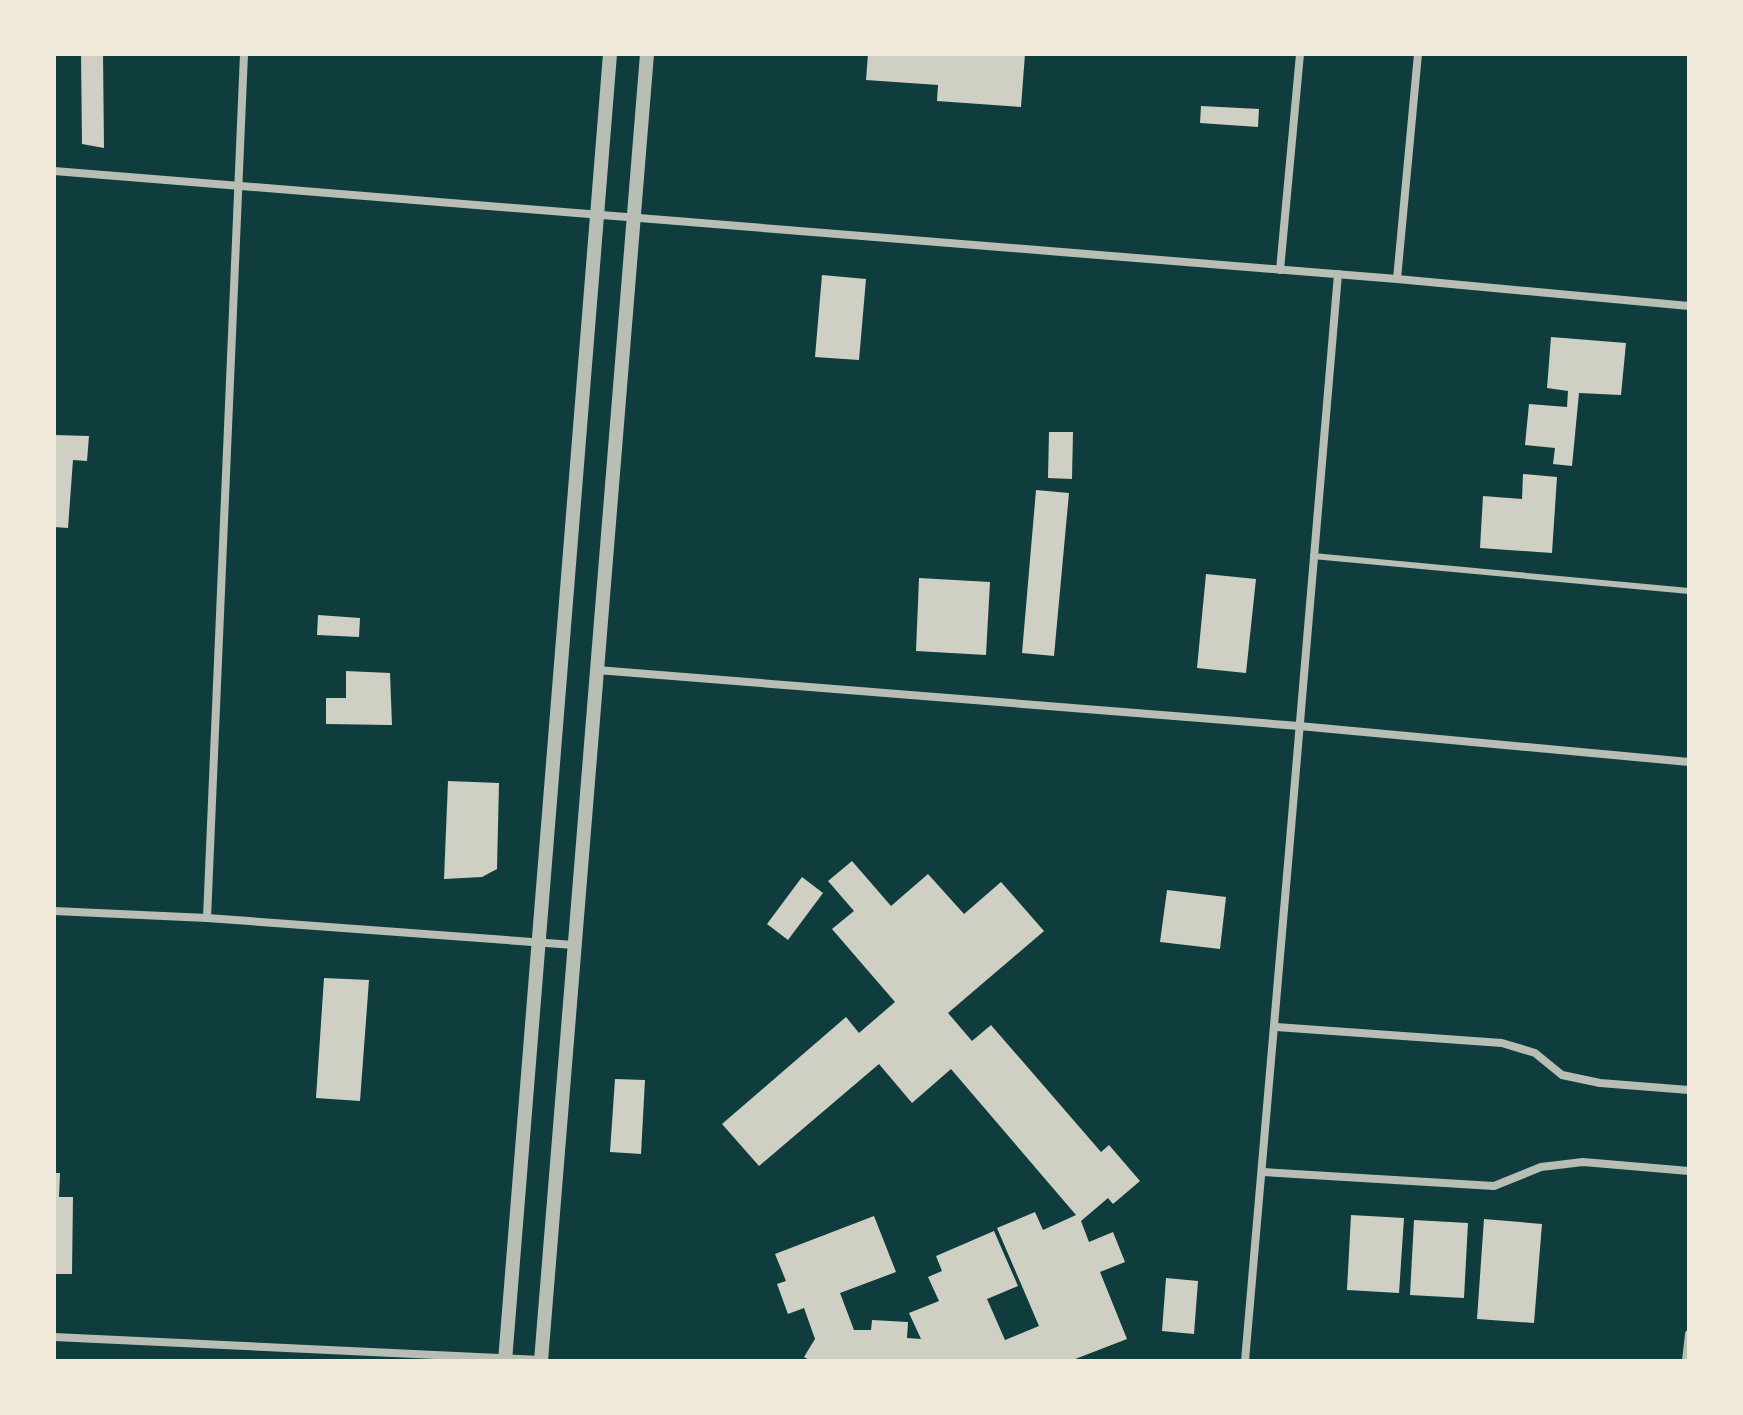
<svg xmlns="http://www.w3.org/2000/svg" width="1743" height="1415" font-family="'Alegreya Sans',sans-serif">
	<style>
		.building { fill: #cfcfc3 }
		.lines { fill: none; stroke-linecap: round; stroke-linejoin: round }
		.service { stroke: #b8beb3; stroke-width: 6 }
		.minor { stroke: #b8beb3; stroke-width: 8 }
		.tertiary { stroke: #b8beb3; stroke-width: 14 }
	</style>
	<rect width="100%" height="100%" fill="#0f3d3e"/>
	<g class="building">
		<path d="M81,54H103L104,148L82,144Z"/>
		<path d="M868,54H1025L1021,107L937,101L938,85L866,80Z"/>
		<path d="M1201,106L1259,109L1258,127L1200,123Z"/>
		<path d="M822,275L866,279L859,360L815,357Z"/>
		<path d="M1551,337L1626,343L1621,395L1579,393L1572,466L1553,464L1555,448L1525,445L1529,404L1567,407L1568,391L1547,388Z"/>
		<path d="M1049,432H1073L1072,479L1048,478Z"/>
		<path d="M54,435L89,436L87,461L73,460L68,528L54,527Z"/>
		<path d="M1523,474L1557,477L1552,553L1480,548L1483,496L1522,499Z"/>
		<path d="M1036,490L1069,493L1054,656L1022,653Z"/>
		<path d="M1206,574L1256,579L1246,673L1197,668Z"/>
		<path d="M919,578L990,582L986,655L916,651Z"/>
		<path d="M318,615L360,618L359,637L317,635Z"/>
		<path d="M346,671L390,673L392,725L326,724V698H346Z"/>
		<path d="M448,781L499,783L497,869L482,877L444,879Z"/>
		<path d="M852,861L891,906L928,874L964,914L1001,882L1044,931L948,1013L972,1041L991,1025L1101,1152L1109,1145L1140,1181L1113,1204L1108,1198L1081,1221L1089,1242L1113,1232L1125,1262L1100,1272L1127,1339L1070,1361H811L804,1357L815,1339L804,1308L788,1314L777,1284L786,1281L775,1254L874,1216L896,1272L840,1293L854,1330H871L872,1320L908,1322L907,1338L921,1339L909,1313L939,1301L928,1277L942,1271L936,1256L994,1231L1018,1286L987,1299L1005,1340L1039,1326L997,1228L1035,1212L1043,1230L1076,1215L951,1069L912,1103L879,1064L759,1166L722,1124L846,1017L859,1033L895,1002L832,929L854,911L828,881Z"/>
		<path d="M802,877L823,893L788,940L767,924Z"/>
		<path d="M1167,890L1226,897L1220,949L1160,942Z"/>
		<path d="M324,978L369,980L360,1101L316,1098Z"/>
		<path d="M615,1079L645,1080L641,1154L610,1152Z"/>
		<path d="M54,1173H60L59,1197H73L72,1274H54Z"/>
		<path d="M1351,1215L1404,1218L1399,1293L1347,1290Z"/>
		<path d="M1484,1219L1542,1224L1534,1323L1477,1319Z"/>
		<path d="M1414,1220L1468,1223L1464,1298L1410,1295Z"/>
		<path d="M1166,1278L1198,1281L1194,1334L1162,1331Z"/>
	</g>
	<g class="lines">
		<path class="service" d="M1313,556L1689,591"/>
		<g class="minor">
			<path d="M54,171L1397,279L1689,306"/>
			<path d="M1280,270L1300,54"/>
			<path d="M1397,279L1418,54"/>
			<path d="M597,670L1299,726L1689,762"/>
			<path d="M54,911L207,918L574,945"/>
			<path d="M207,918L244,54"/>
			<path d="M1276,1027L1502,1043L1535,1053L1562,1075L1600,1083L1689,1090"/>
			<path d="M1262,1172L1494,1186L1541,1167L1583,1162L1689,1171"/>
			<path d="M54,1337L541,1360"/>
			<path d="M1245,1361C1278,999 1306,636 1338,274"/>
			<path d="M1686,1361L1689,1334"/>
		</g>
		<g class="tertiary">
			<path d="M505,1361L610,54"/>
			<path d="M541,1361L647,54"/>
		</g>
	</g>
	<rect width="1743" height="1415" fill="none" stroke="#f1e9da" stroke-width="112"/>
</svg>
